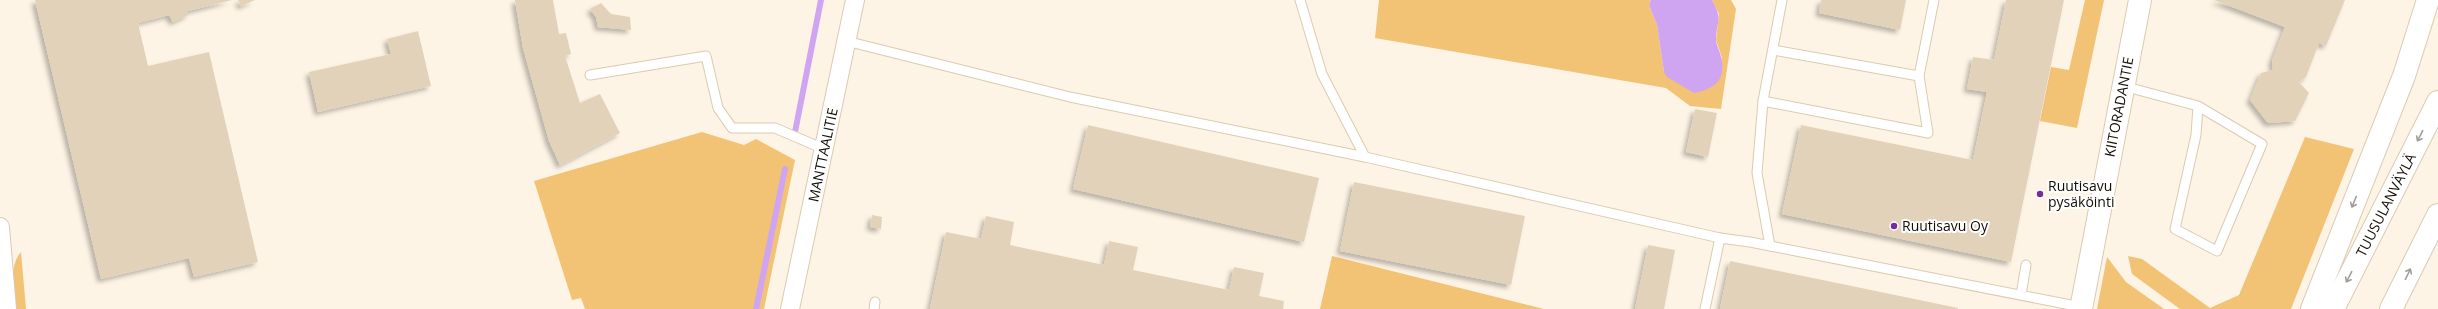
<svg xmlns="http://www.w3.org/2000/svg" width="2438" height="309" font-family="'Open Sans',sans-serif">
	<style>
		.green { fill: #f2c275 }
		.water { fill: #cfa5f2 }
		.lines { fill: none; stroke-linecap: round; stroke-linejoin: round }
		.stream { stroke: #cfa5f2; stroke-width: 6 }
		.building { fill: #e2d2b9; filter: url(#shadow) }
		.lane-casing { stroke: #dacab2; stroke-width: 11 }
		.street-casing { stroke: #dacab2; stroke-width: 20 }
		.secondary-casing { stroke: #dacab2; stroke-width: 24 }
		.highway-casing { stroke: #dacab2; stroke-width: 24 }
		.lane { stroke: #fff; stroke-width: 9 }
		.street { stroke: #fff; stroke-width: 18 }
		.secondary { stroke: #fff; stroke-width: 22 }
		.highway { stroke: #fff; stroke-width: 22 }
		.oneway { stroke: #a09e9b }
		.poi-dot { fill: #742da1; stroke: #fff; stroke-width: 1.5 }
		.labels { text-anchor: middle; stroke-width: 4; stroke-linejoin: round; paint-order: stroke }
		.street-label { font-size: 14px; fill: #120d05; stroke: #fff }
		.poi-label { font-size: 14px; fill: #120d05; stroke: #fff; text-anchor: start }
	</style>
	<defs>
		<filter id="shadow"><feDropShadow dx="-3.5" dy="3.5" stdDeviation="2" flood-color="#0004"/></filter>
	</defs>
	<rect width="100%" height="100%" fill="#fef4e5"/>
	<g class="green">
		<path d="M1379,0H1651L1649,5L1657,25L1664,72L1722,58L1716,40L1719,14L1712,0H1731L1736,9L1721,109L1690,106L1666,88L1375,38Z"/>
		<path d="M2085,0H2104L2077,128L2040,121L2051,67L2069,70Z"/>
		<path d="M702,132L744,145L756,139L795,160L764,309H585L581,298L572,300L534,181Z"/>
		<path d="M2305,137L2354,149L2291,309H2180L2132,274L2128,256L2142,259L2210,308L2239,295Z"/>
		<path d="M21,252L26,309H16C14,291 8,267 21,252Z"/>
		<path d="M1332,256L1544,309H1320Z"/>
		<path d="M2107,257L2126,282L2164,309H2097Z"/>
	</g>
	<path class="water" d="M1651,0H1712C1723,20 1717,19 1716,39C1716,45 1720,51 1721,57C1727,80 1714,89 1694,93L1667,77L1664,72L1657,25L1649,5Z"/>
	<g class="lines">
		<g class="stream">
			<path d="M795,132L821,0"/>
			<path d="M756,309L785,169"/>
		</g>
	</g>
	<g class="building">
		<path d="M35,0H232L188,11V15L173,22L169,15L138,23L148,66L209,52L258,262L194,277L189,258L101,279Z"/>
		<path d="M238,0H255L241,6Z"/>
		<path d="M515,0H553L559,34L566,33L571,54L565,56L580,103L600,94L620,133L560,165L549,141L523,48Z"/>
		<path d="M1821,0H1906L1900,30L1819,13Z"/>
		<path d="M2006,0H2064L2011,262L1782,214L1801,125L1973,160L1987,92L1967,89L1973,57L1994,60Z"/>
		<path d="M2214,0H2345L2326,46L2319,43L2306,77L2299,82L2309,93L2295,121L2268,123L2250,100L2261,73L2273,70L2272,61L2285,27Z"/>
		<path d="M601,3L611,14L630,17L631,30L598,27L596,17L590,9Z"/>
		<path d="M418,31L431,86L318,112L309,72L391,54L387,39Z"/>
		<path d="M1695,109L1717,113L1708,157L1686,152Z"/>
		<path d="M1088,125L1319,178L1304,242L1073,189Z"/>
		<path d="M1354,182L1525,216L1511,285L1340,251Z"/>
		<path d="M872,215L882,217L881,229L870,227Z"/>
		<path d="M986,216L1014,222L1010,245L1104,265L1109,241L1138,247L1133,270L1229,290L1234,267L1264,273L1259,296L1284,301L1283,309H930L946,232L981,239Z"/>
		<path d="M1648,245L1675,250L1664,309H1635Z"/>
		<path d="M1730,261L1958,308V309H1720Z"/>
	</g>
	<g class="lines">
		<g class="lane-casing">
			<g id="lane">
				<path d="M1300,0L1322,74L1365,157L1720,238L1750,242L2081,307"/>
				<path d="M846,41L1070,97L1365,157"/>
				<path d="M1773,50L1919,76L1934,0"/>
				<path d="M590,75L706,56L718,108L732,128H775L824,149"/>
				<path d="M2123,86L2198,106L2262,144L2217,251L2175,229L2196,135L2198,106"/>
				<path d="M1763,101L1928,133L1919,76"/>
				<path d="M1770,246L1757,173L1763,101L1782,0"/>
				<path d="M2021,295L2026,265"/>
				<path d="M874,309L875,302"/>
				<path d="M1705,309L1720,238"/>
			</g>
		</g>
		<g class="street-casing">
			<g id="street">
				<path d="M0,227L7,309"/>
				<path d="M790,309L855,0"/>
			</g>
		</g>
		<g class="secondary-casing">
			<path id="secondary" d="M2081,309L2140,0"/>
		</g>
		<g class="highway-casing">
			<g id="highway">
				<path d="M2312,309L2404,76L2428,0"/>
				<path d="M2333,309L2438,102"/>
				<path d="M2391,309L2438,215"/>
			</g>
		</g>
		<use href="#lane" class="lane"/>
		<use href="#street" class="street"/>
		<use href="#secondary" class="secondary"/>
		<use href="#highway" class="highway"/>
	</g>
	<defs><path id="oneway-shaft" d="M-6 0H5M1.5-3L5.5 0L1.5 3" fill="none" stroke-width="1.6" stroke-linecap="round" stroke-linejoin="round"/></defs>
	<g class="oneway">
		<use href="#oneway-shaft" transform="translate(2420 136) rotate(117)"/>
		<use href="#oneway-shaft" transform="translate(2354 202) rotate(112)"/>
		<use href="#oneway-shaft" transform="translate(2408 274) rotate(-64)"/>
		<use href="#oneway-shaft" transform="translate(2349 277) rotate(117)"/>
	</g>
	<g class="poi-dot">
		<circle cx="2040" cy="194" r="4"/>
		<circle cx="1894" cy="226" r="4"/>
	</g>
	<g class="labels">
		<g class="street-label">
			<text transform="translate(2119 107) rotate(-79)" y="5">KIITORADANTIE</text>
			<text transform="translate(823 155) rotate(-78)" y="5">MANTTAALITIE</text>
			<text transform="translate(2386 205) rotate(-63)" y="5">TUUSULANVÄYLÄ</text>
		</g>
		<g class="poi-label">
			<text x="2048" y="191">Ruutisavu<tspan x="2048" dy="16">pysäköinti</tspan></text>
			<text x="1902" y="231">Ruutisavu Oy</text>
		</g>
	</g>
</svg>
